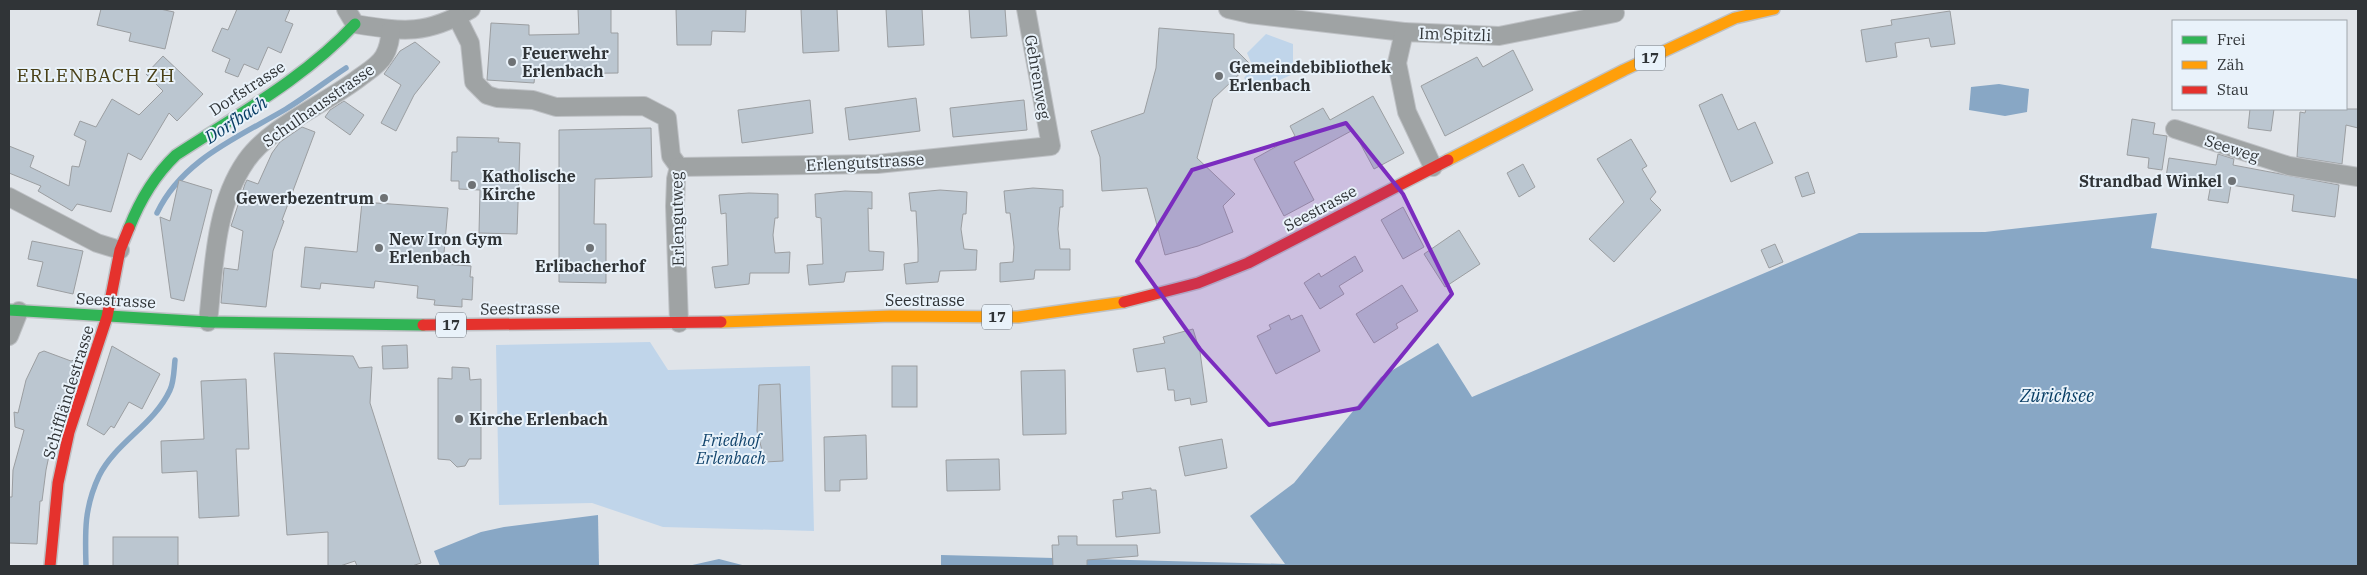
<svg xmlns="http://www.w3.org/2000/svg" width="2367" height="575" font-family="'IBM Plex Serif',serif">
	<style>
		.green { fill: #c0d5ea }
		.water { fill: #88a7c5 }
		.lines { fill: none; stroke-linecap: round; stroke-linejoin: round }
		.stream { stroke: #88a7c5; stroke-width: 5.5 }
		.building { fill: #bbc6d0; stroke: #9b9ea1 }
		.street-casing { stroke: #bec1c5; stroke-width: 20 }
		.fast-casing { stroke: #bec1c5; stroke-width: 14 }
		.slow-casing { stroke: #bec1c5; stroke-width: 14 }
		.jam-casing { stroke: #bec1c5; stroke-width: 14 }
		.street { stroke: #9fa3a4; stroke-width: 18 }
		.fast { stroke: #30b455; stroke-width: 11 }
		.slow { stroke: #ff9f0a; stroke-width: 11 }
		.jam { stroke: #e5322d; stroke-width: 11 }
		.marked { fill: #7b2cbf; fill-opacity: 0.2; stroke: #7b2cbf; stroke-width: 4; stroke-linejoin: round }
		.poi-dot { fill: #6e7275; stroke: #e9f2fa; stroke-width: 2 }
		.labels { text-anchor: middle; stroke-width: 4; stroke-linejoin: round; paint-order: stroke }
		.shield { fill: #e9f2fa; stroke: #686d72; stroke-width: 1 }
		.shield-label { font-size: 15px; font-weight: bold; fill: #303437 }
		.street-label { font-size: 16px; fill: #303437; stroke: #e9f2fa }
		.poi-label { font-size: 16px; font-weight: bold; fill: #303437; stroke: #e9f2fa; text-anchor: start }
		.park-label { font-size: 16px; font-style: italic; fill: #13456d; stroke: #e9f2fa }
		.water-label { font-size: 18px; font-style: italic; fill: #083d64; stroke: #e9f2fa }
		.quarter-label { font-size: 19px; letter-spacing: 1px; fill: #494017; stroke: #e9f2fa }
	</style>
	<rect width="100%" height="100%" fill="#e0e4e9"/>
	<g class="green">
		<path d="M1266,34L1293,44V74L1256,91L1244,78L1253,67L1247,53Z"/>
		<path d="M650,342L668,370L810,366L814,531L663,527L592,503L499,505L496,345Z"/>
	</g>
	<g class="water">
		<path d="M1999,84L2029,89L2027,112L2005,116L1969,110L1971,87Z"/>
		<path d="M2157,213L2151,248L2358,279V566H941V555L1285,564L1250,516L1294,483L1381,377L1438,343L1472,397L1859,233L1985,232Z"/>
		<path d="M598,515L599,566H440L434,551L481,532L504,527Z"/>
		<path d="M719,559L746,566H688Z"/>
	</g>
	<g class="lines">
		<g class="stream">
			<path d="M157,213C182,160 237,138 286,109C306,97 326,81 346,68"/>
			<path d="M86,566C85,532 84,508 99,476C116,442 154,425 170,390C174,382 174,369 175,360"/>
		</g>
	</g>
	<g class="building">
		<path d="M101,9H160L174,12L165,49L129,41L131,33L97,25Z"/>
		<path d="M237,9H290L285,21L293,24L281,53L268,47L258,70L244,64L238,77L225,72L230,59L212,51L222,28L228,30Z"/>
		<path d="M578,9H611V33H618V73L535,74L534,83L487,80L491,23L529,25V35L579,34Z"/>
		<path d="M676,9H746L745,32L712,31L711,45H677Z"/>
		<path d="M801,9H837L839,51L803,53Z"/>
		<path d="M886,9H922L924,45L888,47Z"/>
		<path d="M969,9H1005L1007,36L971,38Z"/>
		<path d="M1950,11L1955,44L1931,47L1929,38L1895,43L1897,57L1866,62L1861,30L1892,25L1891,20Z"/>
		<path d="M1159,28L1234,34V48L1250,64L1213,99L1197,158L1235,194L1223,206L1233,232L1198,246L1165,255L1147,188L1102,191L1100,157L1091,131L1144,113L1156,68Z"/>
		<path d="M415,42L440,62L414,95L396,131L381,123L401,85L384,74L400,51Z"/>
		<path d="M1513,50L1533,90L1445,136L1421,86L1477,57L1483,67Z"/>
		<path d="M163,56L203,94L177,121L169,113L141,160L128,153L111,212L77,204L72,211L38,191L41,186L9,173V146L34,156L30,167L69,186L72,166L79,167L86,141L74,135L80,121L96,127L112,99L139,115L163,91L146,74Z"/>
		<path d="M1722,94L1738,130L1755,122L1773,163L1731,182L1699,105Z"/>
		<path d="M1373,96L1404,153L1374,169L1353,130L1294,162L1314,200L1284,216L1254,159L1295,136L1290,126L1323,108L1330,120Z"/>
		<path d="M916,98L920,131L849,140L845,108Z"/>
		<path d="M810,100L813,133L742,143L738,110Z"/>
		<path d="M1024,100L1027,130L953,137L950,108Z"/>
		<path d="M344,101L364,115L350,135L325,117L330,110Z"/>
		<path d="M2250,109H2274L2271,131L2248,128Z"/>
		<path d="M2306,109H2358V128L2346,125L2342,164L2297,157L2300,112L2305,113Z"/>
		<path d="M2132,119L2155,123L2153,134L2167,136L2162,170L2148,168L2149,158L2127,155Z"/>
		<path d="M302,127L315,132L282,220L284,221L273,251L266,307L221,303L224,268L238,270L243,231L231,226L245,184L247,180L258,184L272,153L280,142Z"/>
		<path d="M651,128L652,177L595,179L594,224H606V283L559,282V130Z"/>
		<path d="M457,137L499,138L498,142L520,143L517,234L479,233L480,190L459,189V181H451L452,152H457Z"/>
		<path d="M1631,139L1647,166L1642,169L1656,192L1650,199L1661,210L1614,262L1589,239L1624,202L1597,159Z"/>
		<path d="M2218,154L2234,159L2233,165L2339,185L2335,217L2292,211L2294,195L2231,185L2228,203L2208,200L2211,184L2166,177L2169,158L2216,165Z"/>
		<path d="M1523,164L1535,187L1519,197L1507,173Z"/>
		<path d="M1808,172L1815,193L1802,197L1795,177Z"/>
		<path d="M179,180L212,190L184,301L171,298L160,217L170,221Z"/>
		<path d="M1033,188L1063,190V207H1060L1058,229L1060,249H1070V270H1035L1034,279L1000,282V263L1013,262L1014,247L1010,213H1006L1004,191Z"/>
		<path d="M940,190L967,192L966,214H963L961,229L964,249L977,250L976,270L940,271L938,282L906,284L904,264L918,262V249L916,211H911L909,193Z"/>
		<path d="M845,191L872,192V209L868,208L869,251L884,252L883,270L846,272L844,282L809,285L807,265L823,264L821,218L816,217L815,194Z"/>
		<path d="M749,193L778,194V218H775L773,235L775,253L790,252L789,273H750L749,284L715,288L712,267L728,265L726,213L721,214L719,195Z"/>
		<path d="M362,202L448,208L443,264L471,266L470,277H473L472,300L462,299V307L434,305L435,300L417,298L418,286L375,281L374,288L321,283L320,289L301,287L305,247L357,252Z"/>
		<path d="M1403,207L1424,247L1403,259L1381,220Z"/>
		<path d="M1459,230L1480,264L1445,287L1424,254Z"/>
		<path d="M32,241L83,251L73,294L37,286L43,262L28,259Z"/>
		<path d="M1775,244L1783,262L1769,268L1761,250Z"/>
		<path d="M1355,256L1363,271L1339,286L1344,294L1320,309L1304,283L1319,273L1321,277Z"/>
		<path d="M1402,285L1418,311L1396,324L1398,328L1374,343L1356,314Z"/>
		<path d="M1289,315L1291,320L1302,315L1320,351L1276,374L1257,336L1271,329L1269,325Z"/>
		<path d="M1193,329L1200,352L1207,402L1191,405L1190,398L1175,401L1174,390H1168L1165,368L1137,372L1133,349L1165,343L1163,337Z"/>
		<path d="M407,345L408,368L383,369L382,346Z"/>
		<path d="M112,346L160,374L142,409L129,402L114,428L111,426L104,435L87,425Z"/>
		<path d="M44,351L71,361L74,360L77,363L55,427L46,470L42,501H40L37,544L9,543V497H12L13,470L24,430L15,427L14,412L18,413L26,380L39,353Z"/>
		<path d="M274,353L353,356L359,368L372,367L370,403L421,563L412,566H357L355,561L340,566H328V532L287,535Z"/>
		<rect x="892" y="366" width="25" height="41"/>
		<path d="M452,367L469,368L470,380L481,379V459H469L465,466L457,467L450,460L438,459V378L452,379Z"/>
		<path d="M1065,370L1066,434L1023,435L1021,371Z"/>
		<path d="M246,379L249,449H236L239,516L199,518L197,471L162,473L161,441L204,439L201,381Z"/>
		<path d="M780,384L783,461L765,462L757,431L759,385Z"/>
		<path d="M866,435L867,479L840,480V491H825L824,437Z"/>
		<path d="M1222,439L1227,468L1185,476L1179,447Z"/>
		<path d="M999,459L1000,490L947,491L946,460Z"/>
		<path d="M1151,488V490H1156L1160,533L1116,537L1113,500L1123,499L1122,492Z"/>
		<path d="M1058,536H1077V545H1137L1138,556L1087,560V566H1053L1052,545H1059Z"/>
		<rect x="113" y="537" width="65" height="29"/>
	</g>
	<g class="lines">
		<g class="street-casing">
			<g id="street">
				<path d="M346,9L355,24C405,32 426,35 471,9"/>
				<path d="M1228,9L1250,14L1404,32"/>
				<path d="M457,17L470,43L474,82L487,95L497,98L533,100L556,107L644,106L667,118L671,156L679,167"/>
				<path d="M2175,129L2289,166L2358,177"/>
				<path d="M679,167L877,164L1051,146L1026,9"/>
				<path d="M679,167L676,179L675,206L679,323"/>
				<path d="M1433,167L1407,112L1397,63L1404,32L1499,36L1615,13"/>
				<path d="M9,197L97,243L120,250"/>
				<path d="M208,322C214,269 214,207 246,161C269,127 325,104 359,78C367,72 379,65 384,56C389,48 390,39 391,30"/>
				<path d="M9,336L19,311"/>
			</g>
		</g>
		<g class="fast-casing">
			<g id="fast">
				<path d="M129,228C140,200 154,176 176,155C237,115 305,78 355,24"/>
				<path d="M9,310L208,322L423,325"/>
			</g>
		</g>
		<g class="slow-casing">
			<g id="slow">
				<path d="M1448,160L1624,70L1735,18L1774,9"/>
				<path d="M721,322L891,316L1018,317L1124,302"/>
			</g>
		</g>
		<g class="jam-casing">
			<g id="jam">
				<path d="M1124,302L1198,283L1248,263L1448,160"/>
				<path d="M423,325L721,322"/>
				<path d="M50,566L58,483L69,432L107,317L120,250L129,228"/>
			</g>
		</g>
		<use href="#street" class="street"/>
		<use href="#fast" class="fast"/>
		<use href="#slow" class="slow"/>
		<use href="#jam" class="jam"/>
	</g>
	<path class="marked" d="M1346,123L1403,194L1452,294L1359,408L1269,425L1200,349L1137,261L1192,170Z"/>
	<g class="poi-dot">
		<circle cx="512" cy="62" r="5"/>
		<circle cx="1219" cy="76" r="5"/>
		<circle cx="2232" cy="181" r="5"/>
		<circle cx="472" cy="185" r="5"/>
		<circle cx="384" cy="198" r="5"/>
		<circle cx="379" cy="248" r="5"/>
		<circle cx="590" cy="248" r="5"/>
		<circle cx="459" cy="419" r="5"/>
	</g>
	<g class="labels">
		<g class="shield">
			<rect x="1635" y="45.5" width="30" height="25" rx="4"/>
			<rect x="982" y="304.5" width="30" height="25" rx="4"/>
			<rect x="436" y="312.5" width="30" height="25" rx="4"/>
		</g>
		<g class="shield-label">
			<text x="1650" y="63">17</text>
			<text x="997" y="322">17</text>
			<text x="451" y="330">17</text>
		</g>
		<g class="street-label">
			<text transform="translate(1455 34) rotate(2)" y="6">Im Spitzli</text>
			<text transform="translate(1038 77) rotate(80)" y="6">Gehrenweg</text>
			<text transform="translate(247 88) rotate(-33)" y="6">Dorfstrasse</text>
			<text transform="translate(318 105) rotate(-35)" y="6">Schulhausstrasse</text>
			<text transform="translate(2232 148) rotate(18)" y="6">Seeweg</text>
			<text transform="translate(865 162) rotate(-3)" y="6">Erlengutstrasse</text>
			<text transform="translate(1320 208) rotate(-28)" y="6">Seestrasse</text>
			<text transform="translate(677 219) rotate(-91)" y="6">Erlengutweg</text>
			<text transform="translate(116 300) rotate(3)" y="6">Seestrasse</text>
			<text x="925" y="306">Seestrasse</text>
			<text transform="translate(520 308) rotate(-1)" y="6">Seestrasse</text>
			<text transform="translate(68 392) rotate(-73)" y="6">Schiffländestrasse</text>
		</g>
		<g class="poi-label">
			<text x="522" y="59">Feuerwehr<tspan x="522" dy="18">Erlenbach</tspan></text>
			<text x="1229" y="73">Gemeindebibliothek<tspan x="1229" dy="18">Erlenbach</tspan></text>
			<text x="482" y="182">Katholische<tspan x="482" dy="18">Kirche</tspan></text>
			<text x="2222" y="187" text-anchor="end">Strandbad Winkel</text>
			<text x="374" y="204" text-anchor="end">Gewerbezentrum</text>
			<text x="389" y="245">New Iron Gym<tspan x="389" dy="18">Erlenbach</tspan></text>
			<text x="590" y="272" text-anchor="middle">Erlibacherhof</text>
			<text x="469" y="425">Kirche Erlenbach</text>
		</g>
		<g class="park-label">
			<text x="731" y="446">Friedhof<tspan x="731" dy="18">Erlenbach</tspan></text>
		</g>
		<g class="water-label">
			<text transform="translate(236 120) rotate(-33)" y="6">Dorfbach</text>
			<text x="2057" y="402">Zürichsee</text>
		</g>
		<g class="quarter-label">
			<text x="96" y="82">ERLENBACH ZH</text>
		</g>
	</g>
	<rect width="2367" height="575" fill="none" stroke="#303437" stroke-width="20"/>
	<rect x="2172" y="20" width="175" height="90" fill="#e9f2fa" stroke="#9fa6ac"/>
	<rect x="2182" y="36" width="25" height="8" fill="#30b455" stroke="#9fa6ac"/>
	<text x="2217" y="45" font-size="15" fill="#303437">Frei</text>
	<rect x="2182" y="61" width="25" height="8" fill="#ff9f0a" stroke="#9fa6ac"/>
	<text x="2217" y="70" font-size="15" fill="#303437">Zäh</text>
	<rect x="2182" y="86" width="25" height="8" fill="#e5322d" stroke="#9fa6ac"/>
	<text x="2217" y="95" font-size="15" fill="#303437">Stau</text>
</svg>
